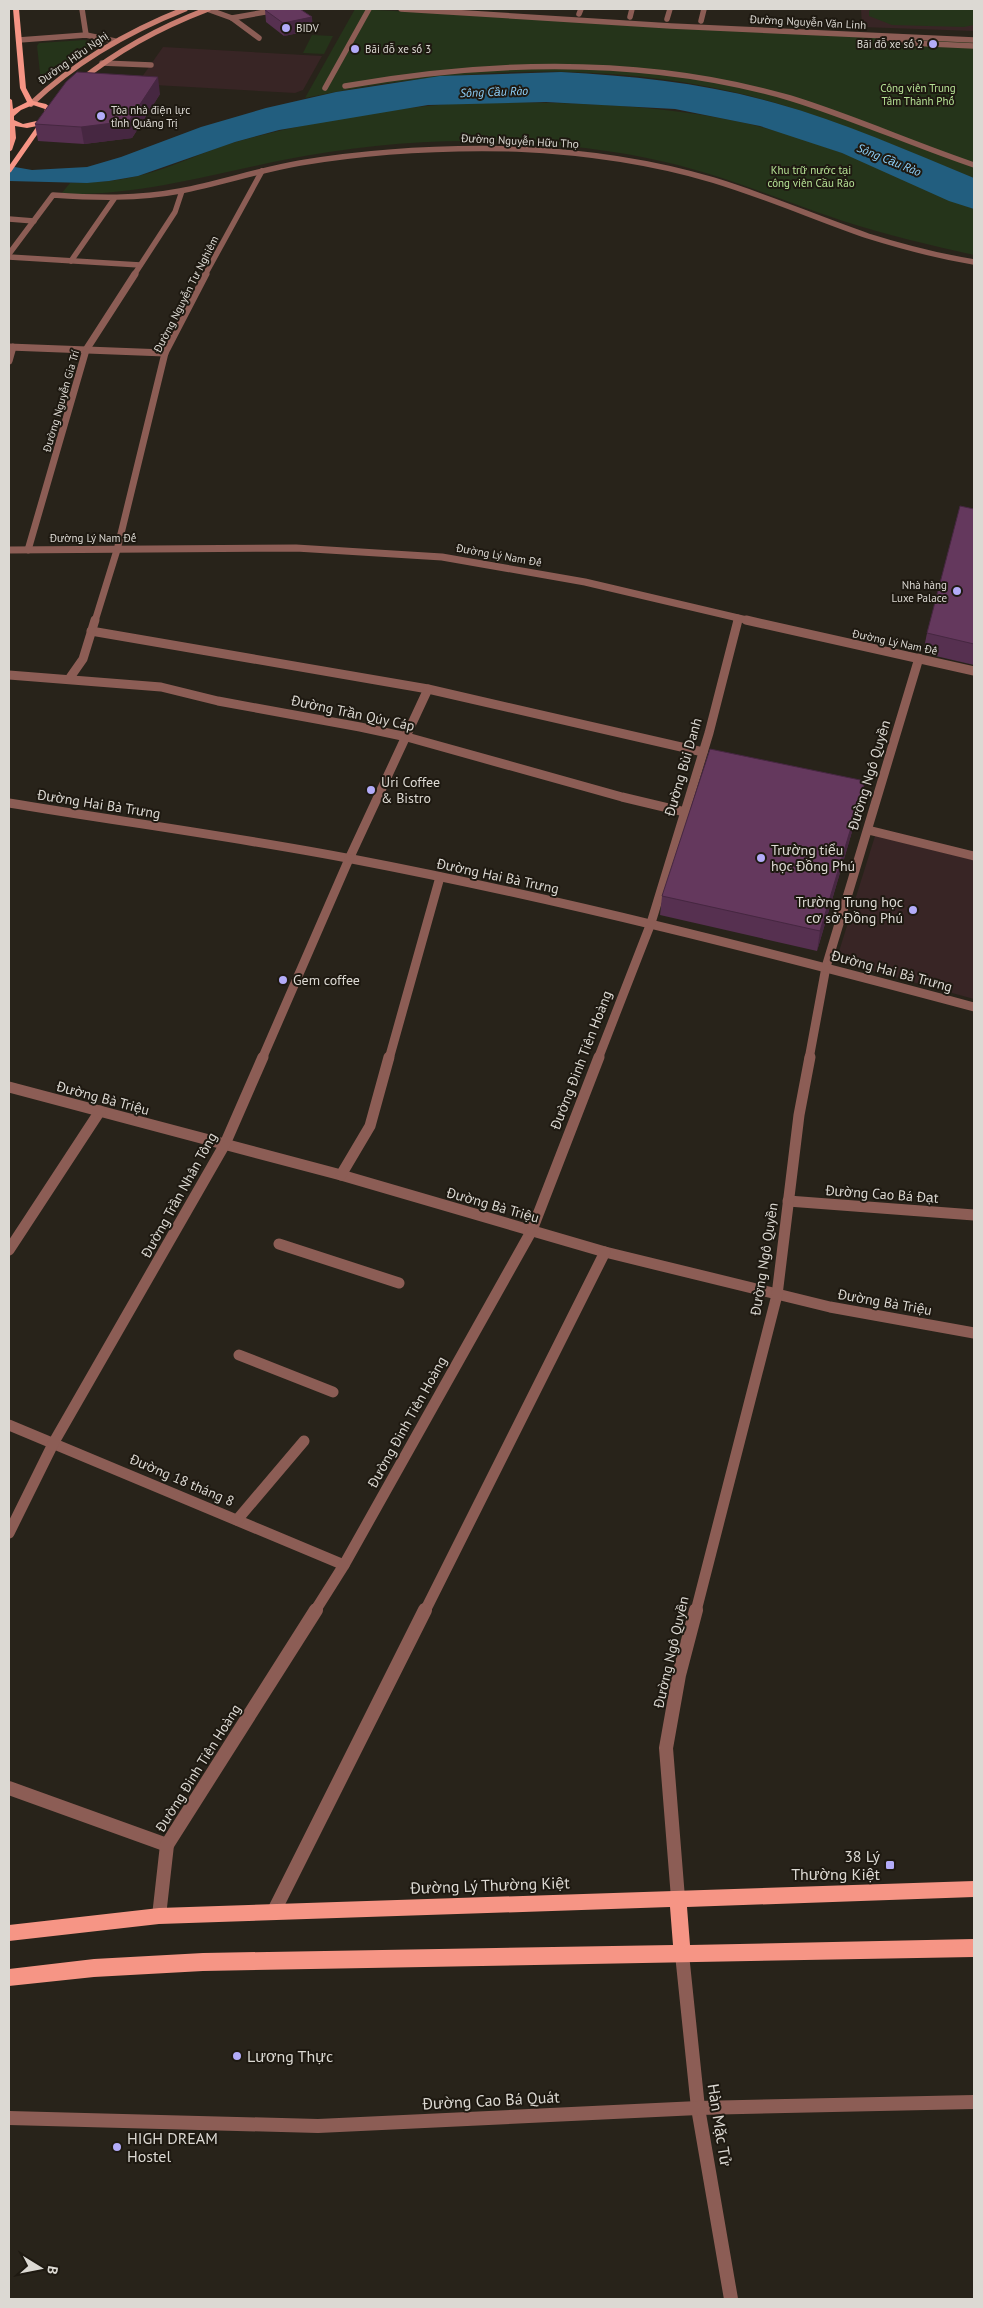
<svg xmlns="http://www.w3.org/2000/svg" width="983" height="2308" font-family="'PT Sans',sans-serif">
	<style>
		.education { fill: #382525 }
		.green { fill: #25341a }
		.water { fill: #225e7f }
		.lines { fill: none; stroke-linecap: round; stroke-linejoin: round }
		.minor-far4 { stroke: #8c5d55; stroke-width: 5.5 }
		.minor-far3 { stroke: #8c5d55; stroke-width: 7 }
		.minor-far2 { stroke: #8c5d55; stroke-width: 9 }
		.minor-far1 { stroke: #8c5d55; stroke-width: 11 }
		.minor { stroke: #8c5d55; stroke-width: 14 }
		.tertiary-far4 { stroke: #8c5d55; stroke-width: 5.5 }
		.tertiary-far3 { stroke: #8c5d55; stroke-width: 7 }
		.tertiary-far2 { stroke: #8c5d55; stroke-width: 9 }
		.tertiary-far1 { stroke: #8c5d55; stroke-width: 11 }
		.tertiary { stroke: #8c5d55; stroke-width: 14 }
		.secondary { stroke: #c87d70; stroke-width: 5.5 }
		.primary { fill: #f69585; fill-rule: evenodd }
		.wall { fill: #563050 }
		.shaded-wall { fill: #462741 }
		.building { fill: #64385d; stroke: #462741 }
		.poi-dot { fill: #b3acf9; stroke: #1e1911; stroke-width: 2 }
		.labels { text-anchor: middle; stroke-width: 4; stroke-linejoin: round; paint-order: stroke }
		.far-street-label { font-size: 11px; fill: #dcd9d3; stroke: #1e1911 }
		.far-poi-label { font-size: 11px; fill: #dcd9d3; stroke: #1e1911; text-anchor: start }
		.far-park-label { font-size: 11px; fill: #b5e094; stroke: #1e1911 }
		.far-water-label { font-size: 12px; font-style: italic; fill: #8ed0fa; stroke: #1e1911 }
		.street-label { font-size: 14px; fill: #dcd9d3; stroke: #1e1911 }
		.poi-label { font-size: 14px; fill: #dcd9d3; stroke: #1e1911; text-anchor: start }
		.near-poi-label { font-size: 16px; fill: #dcd9d3; stroke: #1e1911; text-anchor: start }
		.near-street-label { font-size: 16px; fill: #dcd9d3; stroke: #1e1911 }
	</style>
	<rect width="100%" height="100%" fill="#28231a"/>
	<g class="education">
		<path d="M861,9H974V31L862,27Z"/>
		<path d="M163,47L322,56L303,90L295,93L137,84Z"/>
		<path d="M875,836L974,860V999L836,961Z"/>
	</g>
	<g class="green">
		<path d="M355,9L974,41V178C909,152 844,123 776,103C624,59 459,65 305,98Z"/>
		<path d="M871,9H971L974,10V25L964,27L892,25L869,16V11Z"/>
		<path d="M312,35L333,36L324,54L303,53Z"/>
		<path d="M84,40L92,42V44L41,82L37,46L39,43Z"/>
		<path d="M479,102C588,103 698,104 802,139C829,148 855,157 880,168C912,182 942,198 974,209V255C930,245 886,235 843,221C783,201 726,176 665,162C601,147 534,142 469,141C407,141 344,148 283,160C209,175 137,196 61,194L70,183C93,183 116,181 138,176C173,168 205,150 239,141C317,120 399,106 479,102Z"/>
	</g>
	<path class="water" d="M561,72C633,76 705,83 775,103C844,122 908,151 974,178V209L949,201L842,153L760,126L675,109L546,102L428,105L279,130L235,142L138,176L109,181L87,183L9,181V166L32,170L87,167L121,157L201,127L266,108L336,92L440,76Z"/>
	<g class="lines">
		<g class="minor-far4">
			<path d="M82,9L86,35"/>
			<path d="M207,9L232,18L259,38"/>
			<path d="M579,14L581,9"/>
			<path d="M630,17L632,9"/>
			<path d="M232,18L282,9"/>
			<path d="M667,19L670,9"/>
			<path d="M701,21L704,9"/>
			<path d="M879,36L909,43L974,46"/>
			<path d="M19,40L86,35L115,41"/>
			<path d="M102,63L151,65"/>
			<path d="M345,86C492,60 645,56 790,98C852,117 912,144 974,165"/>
			<path d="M325,88L369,9"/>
			<path d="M9,219L34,221"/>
			<path d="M9,254L53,195C96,198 138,199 180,191C221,183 260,170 300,163C372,151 444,147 517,149C583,152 649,161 713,180C766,196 816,218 868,236C903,247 938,256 974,262"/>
			<path d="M9,257L140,265"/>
			<path d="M71,261L114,199"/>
			<path d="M134,275L175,212L182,191"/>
			<path d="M205,275L262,171"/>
		</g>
		<g class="minor-far3">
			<path d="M9,347L165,353"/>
			<path d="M9,361L13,347"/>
			<path d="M28,550L86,350L135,274"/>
			<path d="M95,621L117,550L165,353L206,274"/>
			<path d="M737,621L738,618"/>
		</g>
		<g class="minor-far2">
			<path d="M91,631L428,689L703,752"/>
			<path d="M9,675L161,687L218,701L360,727L407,737L622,797L685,812"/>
			<path d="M69,679L83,659L95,620"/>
			<path d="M868,830L974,856"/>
			<path d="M349,859L428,689"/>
			<path d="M651,923L709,733L738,620"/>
			<path d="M389,1059L440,877"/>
			<path d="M809,1059L826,967L919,658"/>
		</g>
		<g class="minor-far1">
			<path d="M9,1087L341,1175L605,1252L830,1307L974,1333"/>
			<path d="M341,1175L370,1126L389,1057"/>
			<path d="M788,1201L974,1215"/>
			<path d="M279,1244L399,1283"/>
			<path d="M9,1250L100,1111"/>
			<path d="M239,1355L333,1392"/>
			<path d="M9,1425L344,1565"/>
			<path d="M237,1520L304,1441"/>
			<path d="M425,1611L605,1252"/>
			<path d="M696,1611L777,1295L799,1115L810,1057"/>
		</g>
		<g class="minor">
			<path d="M9,1788L167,1845"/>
			<path d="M678,1898L666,1748L679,1675L696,1610"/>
			<path d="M274,1911L425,1610"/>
			<path d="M682,1954L698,2108L731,2299"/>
			<path d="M9,2118L318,2126L698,2108L974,2102"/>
		</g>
		<path class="tertiary-far4" d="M401,9L671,26L974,40"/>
		<path class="tertiary-far3" d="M9,550L296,548L442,557L585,582L751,621"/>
		<g class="tertiary-far2">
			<path d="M746,620L974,671"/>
			<path d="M9,803C123,822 238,837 352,859C561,899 768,952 974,1007"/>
			<path d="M262,1059L349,859"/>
			<path d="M598,1059L651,923"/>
		</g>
		<g class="tertiary-far1">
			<path d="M9,1533L54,1442L225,1144L263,1057"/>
			<path d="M315,1611L344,1565L532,1230L599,1057"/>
		</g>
		<path class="tertiary" d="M159,1916L167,1845L316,1610"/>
		<g class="secondary">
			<path d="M80,81C119,49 161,27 208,9"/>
			<path d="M31,104C76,61 127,32 185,9"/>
		</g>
		<g class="primary">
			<path d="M13,9H19L26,88L33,101L46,104L51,108L50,116L11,172L9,173V166L37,126L27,128L15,126L16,138L12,150L9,152V98L12,100L13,109L27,102L20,88ZM33,105L45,109L41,120L23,124L14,120V116L21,110Z"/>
			<path d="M974,1881V1897L687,1907L690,1945L974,1939V1957L203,1971L94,1977L9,1986V1969L94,1959L203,1953L673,1945L670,1907L159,1924L9,1941V1925L159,1908Z"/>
		</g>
	</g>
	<g class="wall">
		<path d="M265,10L313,30L284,36L266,22Z"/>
		<path d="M160,94L132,138L84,144L38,141L35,124Z"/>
		<path d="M974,509V665L923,653L927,633Z"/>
		<path d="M865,781L861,801L817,951L660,915L662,896Z"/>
	</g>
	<g class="shaded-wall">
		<path d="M312,17L313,30L284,36L283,23Z"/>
		<path d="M158,77L160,94L132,138L84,144L81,127Z"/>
		<path d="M865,781L861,801L817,951L820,931Z"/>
	</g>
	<g class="building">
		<path d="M270,9H300L312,17L283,23L265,10Z"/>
		<path d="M77,72L158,77L129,121L81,127L35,124L66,82Z"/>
		<path d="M960,506L974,509V644L927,633Z"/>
		<path d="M710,749L865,781L820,931L662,896Z"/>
	</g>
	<g class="poi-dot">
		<circle cx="286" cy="28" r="5"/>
		<circle cx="933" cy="44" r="5"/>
		<circle cx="355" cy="49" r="5"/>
		<circle cx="101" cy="116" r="5"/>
		<circle cx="957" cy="591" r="5"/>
		<circle cx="371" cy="790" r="5"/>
		<circle cx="761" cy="858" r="5"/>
		<circle cx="913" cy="910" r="5"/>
		<circle cx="283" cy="980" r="5"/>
		<rect x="885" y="1860" width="10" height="10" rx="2.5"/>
		<circle cx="237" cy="2056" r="5"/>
		<circle cx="117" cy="2147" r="5"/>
	</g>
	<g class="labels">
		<g class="far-street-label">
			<text transform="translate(808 22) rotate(3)" y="4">Đường Nguyễn Văn Linh</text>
			<text transform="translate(73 58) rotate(-35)" y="4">Đường Hữu Nghị</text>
			<text transform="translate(520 141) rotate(3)" y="4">Đường Nguyễn Hữu Thọ</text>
			<text transform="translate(186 294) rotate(-63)" y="4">Đường Nguyễn Tư Nghiêm</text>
			<text transform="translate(61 401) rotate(-74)" y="4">Đường Nguyễn Gia Trí</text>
			<text x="93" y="542">Đường Lý Nam Đế</text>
			<text transform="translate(499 555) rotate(10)" y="4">Đường Lý Nam Đế</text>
			<text transform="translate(895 642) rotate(12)" y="4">Đường Lý Nam Đế</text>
		</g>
		<g class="far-poi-label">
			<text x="296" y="32">BIDV</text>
			<text x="923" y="48" text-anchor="end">Bãi đỗ xe số 2</text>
			<text x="365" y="53">Bãi đỗ xe số 3</text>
			<text x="111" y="114">Tòa nhà điện lực<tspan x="111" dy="13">tỉnh Quảng Trị</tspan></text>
			<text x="947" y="589" text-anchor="end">Nhà hàng<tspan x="947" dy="13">Luxe Palace</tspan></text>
		</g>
		<g class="far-park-label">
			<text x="918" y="92">Công viên Trung<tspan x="918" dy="13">Tâm Thành Phố</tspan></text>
			<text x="811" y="174">Khu trữ nước tại<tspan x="811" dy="13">công viên Cầu Rào</tspan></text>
		</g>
		<g class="far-water-label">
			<text transform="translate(494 92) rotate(-2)" y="4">Sông Cầu Rào</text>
			<text transform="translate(889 160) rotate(22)" y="4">Sông Cầu Rào</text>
		</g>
		<g class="street-label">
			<text transform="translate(353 713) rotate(12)" y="5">Đường Trần Qúy Cáp</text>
			<text transform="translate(683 767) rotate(-74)" y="5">Đường Bùi Danh</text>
			<text transform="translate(869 775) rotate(-73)" y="5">Đường Ngô Quyền</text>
			<text transform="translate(99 804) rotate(9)" y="5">Đường Hai Bà Trưng</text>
			<text transform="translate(498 876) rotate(12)" y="5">Đường Hai Bà Trưng</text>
			<text transform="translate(892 971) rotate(15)" y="5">Đường Hai Bà Trưng</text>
			<text transform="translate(581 1060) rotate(-69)" y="5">Đường Đinh Tiên Hoàng</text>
			<text transform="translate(103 1098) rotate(15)" y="5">Đường Bà Triệu</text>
			<text transform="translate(882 1194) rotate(4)" y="5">Đường Cao Bá Đạt</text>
			<text transform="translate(179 1195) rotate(-61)" y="5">Đường Trần Nhân Tông</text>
			<text transform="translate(493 1205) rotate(16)" y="5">Đường Bà Triệu</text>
			<text transform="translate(764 1259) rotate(-81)" y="5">Đường Ngô Quyền</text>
			<text transform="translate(885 1302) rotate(10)" y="5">Đường Bà Triệu</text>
			<text transform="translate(407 1422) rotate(-61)" y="5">Đường Đinh Tiên Hoàng</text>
			<text transform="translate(182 1480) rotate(23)" y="5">Đường 18 tháng 8</text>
			<text transform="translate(671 1652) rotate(-77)" y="5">Đường Ngô Quyền</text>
			<text transform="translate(198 1768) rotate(-58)" y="5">Đường Đinh Tiên Hoàng</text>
		</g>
		<g class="poi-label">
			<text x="381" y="787">Uri Coffee<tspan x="381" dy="16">&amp; Bistro</tspan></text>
			<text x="771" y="855">Trường tiểu<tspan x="771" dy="16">học Đồng Phú</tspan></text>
			<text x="903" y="907" text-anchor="end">Trường Trung học<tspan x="903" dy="16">cơ sở Đồng Phú</tspan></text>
			<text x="293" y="985">Gem coffee</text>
		</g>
		<g class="near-poi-label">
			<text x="880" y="1862" text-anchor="end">38 Lý<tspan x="880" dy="18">Thường Kiệt</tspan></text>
			<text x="247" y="2062">Lương Thực</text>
			<text x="127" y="2144">HIGH DREAM<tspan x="127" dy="18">Hostel</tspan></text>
		</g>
		<g class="near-street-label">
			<text transform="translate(490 1885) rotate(-2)" y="6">Đường Lý Thường Kiệt</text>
			<text transform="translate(491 2100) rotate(-3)" y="6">Đường Cao Bá Quát</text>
			<text transform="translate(720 2125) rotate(81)" y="6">Hàn Mặc Tử</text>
		</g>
	</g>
	<rect width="983" height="2308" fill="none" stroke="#dcd9d3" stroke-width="20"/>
	<g transform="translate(40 2268) rotate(100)" stroke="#1e1911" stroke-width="4" paint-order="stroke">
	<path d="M0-4L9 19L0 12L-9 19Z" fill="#dcd9d3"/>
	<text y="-8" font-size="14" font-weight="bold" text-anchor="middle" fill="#dcd9d3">B</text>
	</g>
</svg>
